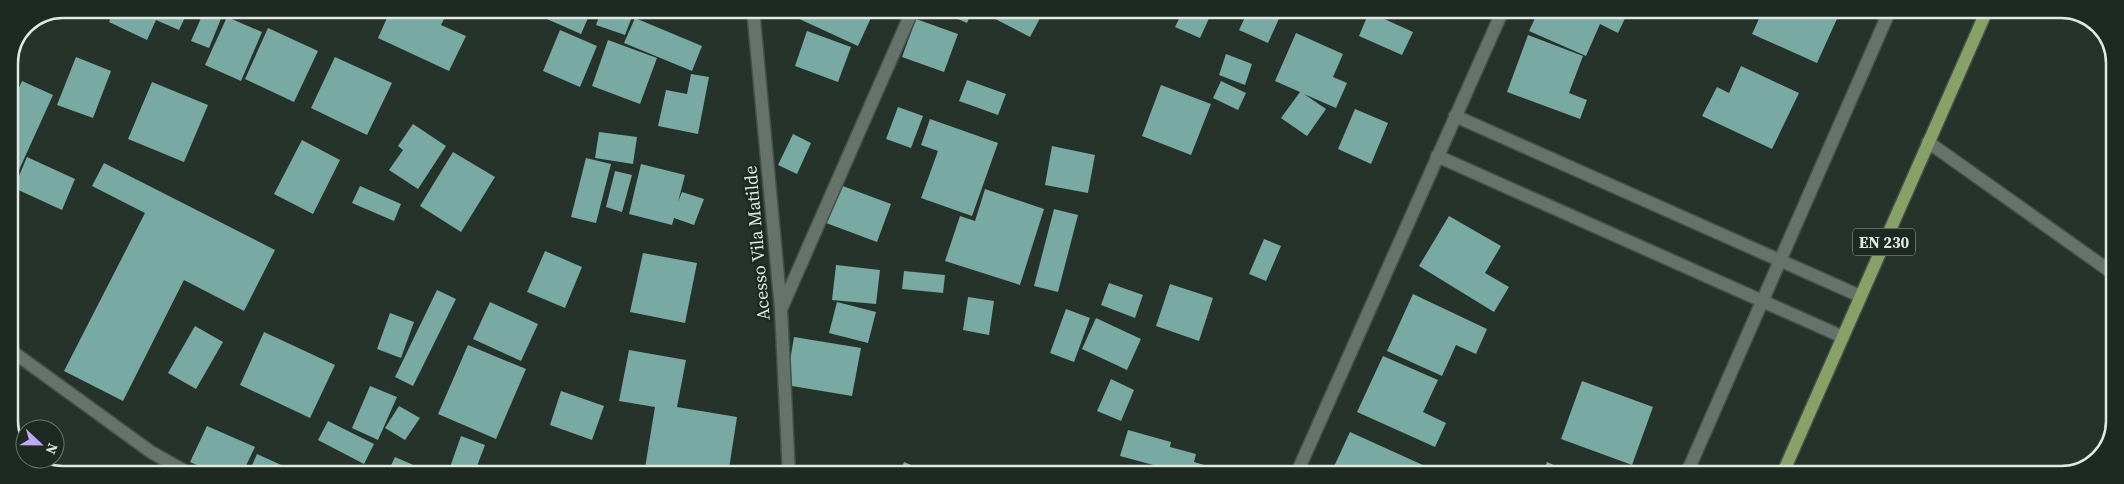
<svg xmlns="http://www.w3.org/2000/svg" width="2124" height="484" font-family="'Source Serif 4',serif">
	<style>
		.building { fill: #78a9a2 }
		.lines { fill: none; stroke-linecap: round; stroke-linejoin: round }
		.minor-casing { stroke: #465049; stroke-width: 15 }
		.major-casing { stroke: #465049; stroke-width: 15 }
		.minor { stroke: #65736a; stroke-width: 12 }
		.major { stroke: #86a266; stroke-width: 12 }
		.labels { text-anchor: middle; stroke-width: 5; stroke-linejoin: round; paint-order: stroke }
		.shield { fill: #1d2921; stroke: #a6afa9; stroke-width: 1 }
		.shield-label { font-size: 16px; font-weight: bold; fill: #e1e9e3 }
		.street-label { font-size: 18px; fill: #e1e9e3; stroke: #1d2921 }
		.rim { fill: none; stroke: #e1e9e3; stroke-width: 2.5 }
	</style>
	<rect width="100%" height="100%" fill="#26332b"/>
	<g class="building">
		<path d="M115,9H189L179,30L156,20L147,40L109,22Z"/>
		<path d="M205,9H225L209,48L191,41Z"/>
		<path d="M391,9H449L441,25L466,36L449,71L378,38Z"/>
		<path d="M532,9H592L581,34L531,12Z"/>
		<path d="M602,9H635L625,35L596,25Z"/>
		<path d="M799,9H875L858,46L795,17Z"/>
		<path d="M935,9H973L967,23Z"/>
		<path d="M983,9H1045L1030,37L982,12Z"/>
		<path d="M1184,9H1201L1211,14L1200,38L1175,27Z"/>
		<path d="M1205,9H1223L1220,16Z"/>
		<path d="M1249,9H1277L1282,12L1268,43L1239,30Z"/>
		<path d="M1539,10H1629L1618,33L1600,24L1586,56L1529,31Z"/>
		<path d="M1763,10H1841L1817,63L1752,34Z"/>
		<path d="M1369,12L1413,32L1402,55L1359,36Z"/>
		<path d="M227,17L262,32L241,81L205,65Z"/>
		<path d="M635,18L702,46L692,71L624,43Z"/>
		<path d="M916,19L958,34L944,72L902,57Z"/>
		<path d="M268,28L318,51L294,102L245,79Z"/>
		<path d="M560,30L597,46L580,87L543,71Z"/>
		<path d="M807,31L851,47L838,82L795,66Z"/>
		<path d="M1296,33L1343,54L1333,77L1347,83L1336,108L1304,94L1326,109L1307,136L1281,118L1300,92L1275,81Z"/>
		<path d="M1528,35L1583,56L1569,93L1587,100L1580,119L1507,92Z"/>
		<path d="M608,40L657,58L640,104L592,86Z"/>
		<path d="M1226,54L1252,64L1245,85L1219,75Z"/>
		<path d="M76,57L111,71L93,118L57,105Z"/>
		<path d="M335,57L392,83L367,135L311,108Z"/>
		<path d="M1741,66L1799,93L1772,149L1702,116L1717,87L1729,93Z"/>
		<path d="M691,74L709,77L698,134L658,126L666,90L687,94Z"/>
		<path d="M967,80L1006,94L998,115L959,101Z"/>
		<path d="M22,81L53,95L9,192V110Z"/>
		<path d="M1221,81L1246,93L1238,110L1213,98Z"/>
		<path d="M152,82L208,105L184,162L128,139Z"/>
		<path d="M1161,85L1211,104L1191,155L1142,136Z"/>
		<path d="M898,107L923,116L911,148L886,139Z"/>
		<path d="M1355,109L1388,123L1371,164L1338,149Z"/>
		<path d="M930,119L998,143L972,216L921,198L938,151L921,145Z"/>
		<path d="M413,124L446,146L418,189L389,170L403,150L398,146Z"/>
		<path d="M599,132L637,137L633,164L595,158Z"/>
		<path d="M793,134L811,143L797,174L778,165Z"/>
		<path d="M302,140L340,160L313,214L274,194Z"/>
		<path d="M1052,146L1095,155L1088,193L1045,185Z"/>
		<path d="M453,152L495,177L461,232L420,206Z"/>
		<path d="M27,157L75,179L62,210L14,188Z"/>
		<path d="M586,158L611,164L596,223L571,217Z"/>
		<path d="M104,163L275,250L244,311L184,280L123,401L64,371L145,213L92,186Z"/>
		<path d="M641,164L685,175L678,202L682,192L704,199L694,225L674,218L672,225L629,214Z"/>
		<path d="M615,171L632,175L622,212L606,207Z"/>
		<path d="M840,185L891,204L877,242L826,223Z"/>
		<path d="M360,186L401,204L394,221L352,203Z"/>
		<path d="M985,189L1044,209L1020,285L945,261L960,216L975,221Z"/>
		<path d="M1054,209L1078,215L1058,292L1034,286Z"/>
		<path d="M1449,216L1501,246L1485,273L1509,287L1494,312L1419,266Z"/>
		<path d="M9,228L15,231L9,245Z"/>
		<path d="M1264,239L1281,246L1266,281L1249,274Z"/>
		<path d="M545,251L582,267L565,308L527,292Z"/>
		<path d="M643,253L697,263L685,323L630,312Z"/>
		<path d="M836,265L880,270L876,304L832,300Z"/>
		<path d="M904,271L945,275L943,293L902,289Z"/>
		<path d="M1109,283L1143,295L1135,318L1101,305Z"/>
		<path d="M1170,284L1213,298L1199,341L1156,326Z"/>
		<path d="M437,290L456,299L413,386L395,377Z"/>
		<path d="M1413,294L1487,329L1476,354L1456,345L1442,376L1387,351Z"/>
		<path d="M968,297L994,301L989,335L963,330Z"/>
		<path d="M490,302L538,324L521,361L473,339Z"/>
		<path d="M837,302L876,312L868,343L829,333Z"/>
		<path d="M1066,309L1090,318L1074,362L1050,353Z"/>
		<path d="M390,313L414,322L401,358L377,349Z"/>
		<path d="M1096,318L1141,339L1127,370L1082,349Z"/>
		<path d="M195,326L223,342L196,389L168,373Z"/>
		<path d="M264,332L335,365L310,418L240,385Z"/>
		<path d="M794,337L861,348L852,396L786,385Z"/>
		<path d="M468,345L526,369L496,439L438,414Z"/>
		<path d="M629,350L686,360L677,407L737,417L728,475L644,474L655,407L619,401Z"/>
		<path d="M1383,356L1438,380L1423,412L1446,423L1435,447L1357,412Z"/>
		<path d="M1111,379L1134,390L1121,421L1097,411Z"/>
		<path d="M1582,381L1653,407L1632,465L1561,439Z"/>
		<path d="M370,386L397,397L378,440L352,428Z"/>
		<path d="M561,391L604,406L592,440L550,425Z"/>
		<path d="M399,406L420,418L405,440L385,428Z"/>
		<path d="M328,421L374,444L364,464L318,440Z"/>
		<path d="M207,426L255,447L242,474H218L190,462Z"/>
		<path d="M1128,430L1171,442L1170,447L1196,454L1194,462L1238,475H1154L1157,466L1120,456Z"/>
		<path d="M1350,432L1425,466L1421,475H1330Z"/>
		<path d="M461,436L485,445L474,474L448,473Z"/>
		<path d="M25,444V459L20,452Z"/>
		<path d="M257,454L290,469L287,474H248Z"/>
		<path d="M395,457L434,474H387Z"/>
		<path d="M25,459H48L41,468Z"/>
		<path d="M904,462L935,475H899Z"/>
		<path d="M1547,462L1576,475H1542Z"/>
	</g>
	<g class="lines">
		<g class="minor-casing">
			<g id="minor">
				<path d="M753,9L781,309L789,475"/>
				<path d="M1455,116L1860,296"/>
				<path d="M1928,142L2114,274"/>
				<path d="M1437,156L1843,337"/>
				<path d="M782,307L913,9"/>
				<path d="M9,349L151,452L190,474"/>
				<path d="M1296,475L1503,10"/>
				<path d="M1686,475L1890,10"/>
			</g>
		</g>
		<g class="major-casing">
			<path id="major" d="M1782,475L1987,10"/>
		</g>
		<use href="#minor" class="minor"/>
		<use href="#major" class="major"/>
	</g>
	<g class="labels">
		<rect class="shield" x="1853" y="228.5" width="62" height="27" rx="4"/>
		<g class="shield-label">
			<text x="1884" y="248">EN 230</text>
		</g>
		<g class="street-label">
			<text transform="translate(757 243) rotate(-95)" y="6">Acesso Vila Matilde</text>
		</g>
	</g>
	<path d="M0 0H2124V484H0ZM63 18H2061A45 45 0 0 1 2106 63V421A45 45 0 0 1 2061 466H63A45 45 0 0 1 18 421V63A45 45 0 0 1 63 18Z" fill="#1d2921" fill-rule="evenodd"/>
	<path class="rim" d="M63 18H2061A45 45 0 0 1 2106 63V421A45 45 0 0 1 2061 466H63A45 45 0 0 1 18 421V63A45 45 0 0 1 63 18Z"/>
	<g transform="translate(40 444) rotate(112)"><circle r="24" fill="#1d2921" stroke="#6b766f"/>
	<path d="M0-4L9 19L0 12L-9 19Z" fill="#bfa9f4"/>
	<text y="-8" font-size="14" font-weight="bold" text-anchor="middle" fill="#e1e9e3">N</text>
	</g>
</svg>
